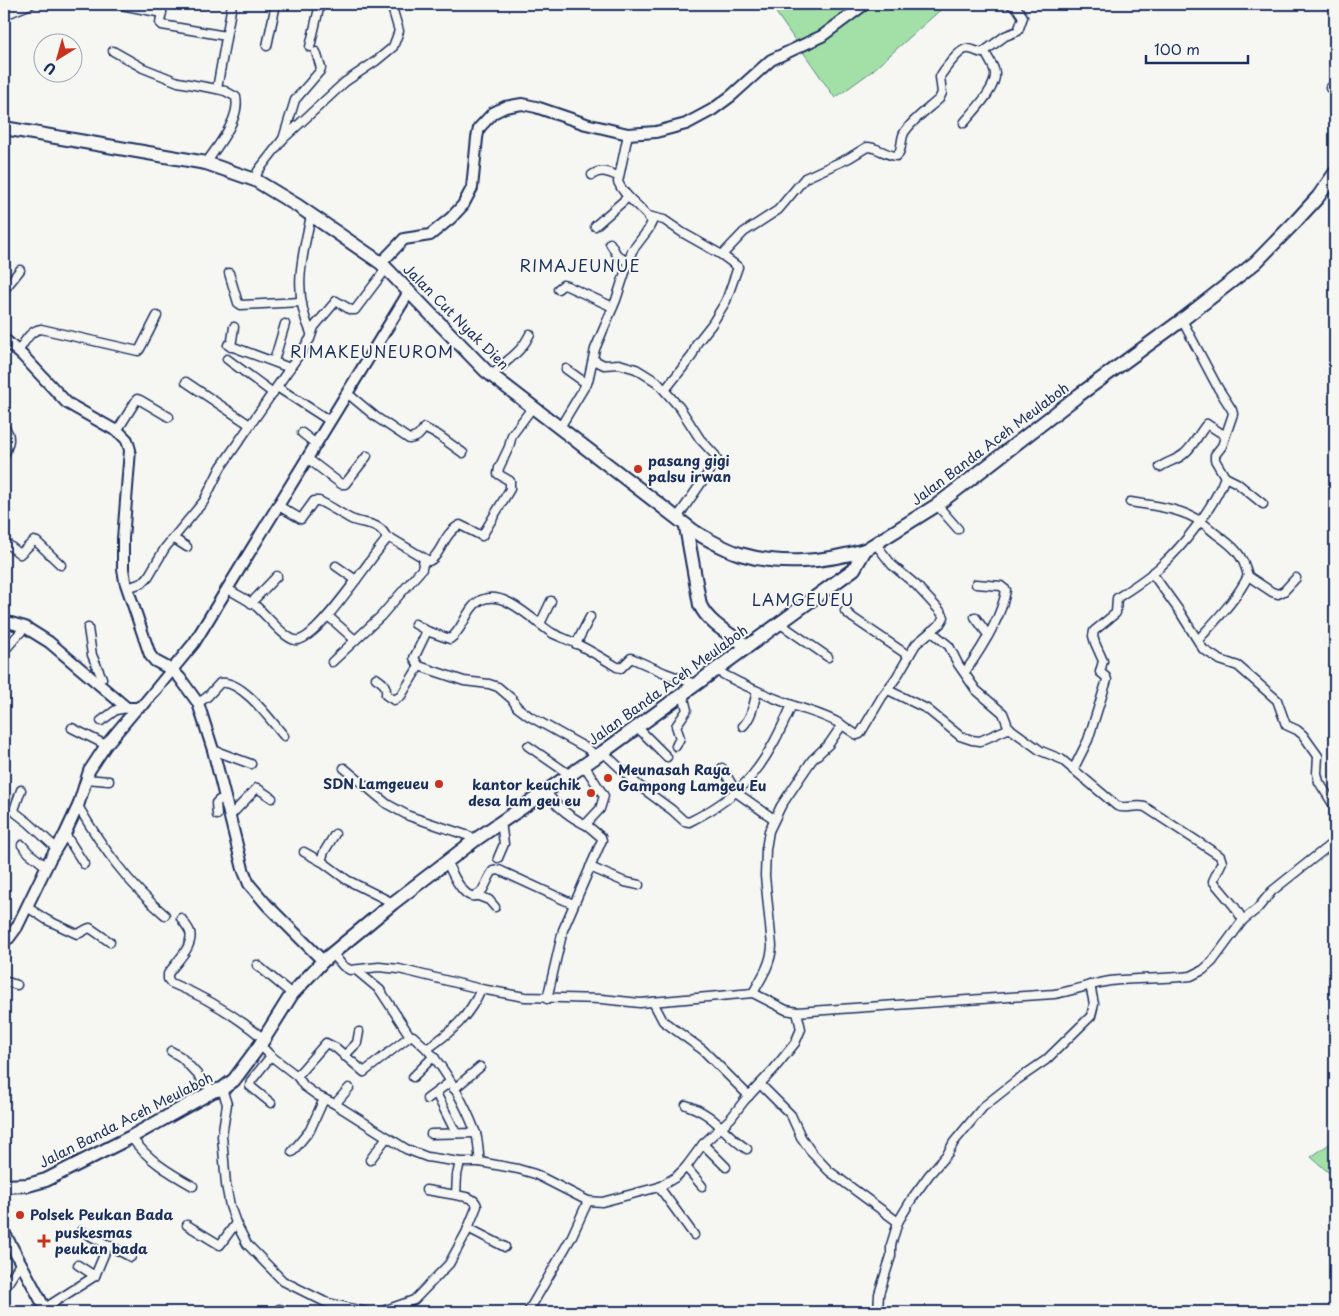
<svg xmlns="http://www.w3.org/2000/svg" width="1339" height="1316" font-family="'Playpen Sans',sans-serif">
	<style>
		.green { fill: #a2e0a8; stroke: #5e8883 }
		.lines { fill: none; stroke-linecap: round; stroke-linejoin: round }
		.minor-casing { stroke: #1b2f5e; stroke-width: 11 }
		.tertiary-casing { stroke: #1b2f5e; stroke-width: 14 }
		.trunk-casing { stroke: #1b2f5e; stroke-width: 16 }
		.minor { stroke: #f6f6f2; stroke-width: 8 }
		.tertiary { stroke: #f6f6f2; stroke-width: 10 }
		.trunk { stroke: #f6f6f2; stroke-width: 12 }
		.poi-dot { fill: #c8321e; stroke: #f6f6f2; stroke-width: 2 }
		.labels { text-anchor: middle; stroke-width: 4; stroke-linejoin: round; paint-order: stroke }
		.street-label { font-size: 14px; fill: #1b2f5e; stroke: #f6f6f2 }
		.poi-label { font-size: 14px; font-weight: bold; fill: #1b2f5e; stroke: #f6f6f2; text-anchor: start }
		.quarter-label { font-size: 16px; letter-spacing: 1px; fill: #1b2f5e; stroke: #f6f6f2 }
	</style>
	<rect width="100%" height="100%" fill="#f6f6f2"/>
	<filter id="ink" filterUnits="userSpaceOnUse"><feTurbulence type="fractalNoise" baseFrequency=".02" numOctaves="2"/><feDisplacementMap in="SourceGraphic" scale="10" xChannelSelector="R" yChannelSelector="G"/><feConvolveMatrix kernelMatrix="1 2 1 2 8 2 1 2 1" color-interpolation-filters="sRGB"/></filter>
	<g filter="url(#ink)">
		<g class="green">
			<path d="M770,4H947L872,71L835,98Z"/>
			<path d="M1335,1140V1178L1311,1157Z"/>
		</g>
		<g class="lines">
			<g class="minor-casing">
				<g id="minor">
					<path d="M116,4L162,13"/>
					<path d="M163,4L160,23L162,25L226,36"/>
					<path d="M7,14L31,4"/>
					<path d="M267,46L276,4"/>
					<path d="M310,47L320,4"/>
					<path d="M113,51L143,68L178,82L217,89"/>
					<path d="M1330,88L1335,90"/>
					<path d="M964,123C973,112 997,88 995,73C994,65 987,58 985,51"/>
					<path d="M283,139L295,100L320,71L321,68L316,52"/>
					<path d="M206,163C217,147 241,118 236,97L225,91L217,89L232,4"/>
					<path d="M592,175C601,168 609,173 618,176"/>
					<path d="M255,180L258,171L283,139L345,82L376,61L393,47L399,31L391,4"/>
					<path d="M648,216L664,220L683,233L722,255L738,267L726,301L712,324L697,343L692,356L665,390"/>
					<path d="M595,226L628,197"/>
					<path d="M610,243L617,255L629,263"/>
					<path d="M722,255L744,232L778,210L805,178L849,158L867,147C878,147 887,156 897,156C903,149 900,141 904,133C912,120 928,109 939,99L942,93L940,77C943,71 959,50 966,49C971,48 977,52 982,53L1005,36L1018,31L1023,17L1017,8L1010,4"/>
					<path d="M229,273L238,303L241,305L301,302"/>
					<path d="M558,289L563,285L567,286L613,307"/>
					<path d="M4,290L20,270"/>
					<path d="M311,333C292,292 302,257 311,216"/>
					<path d="M228,345L290,368"/>
					<path d="M231,347L234,327"/>
					<path d="M18,352C24,343 30,330 41,329L138,351L140,349L157,316"/>
					<path d="M227,359L273,393"/>
					<path d="M594,360L604,365L619,364L636,369L657,382L680,408L700,439L715,455L717,460L715,463L677,518"/>
					<path d="M274,361L285,324"/>
					<path d="M566,369L587,384"/>
					<path d="M492,376C506,359 520,355 530,334"/>
					<path d="M186,382L250,425"/>
					<path d="M277,387L330,421"/>
					<path d="M347,393L376,417L409,439C417,438 420,435 424,428L438,435L463,453"/>
					<path d="M4,427C13,437 8,445 4,456"/>
					<path d="M559,429L588,381L595,349L616,300L632,251L648,230L652,222C643,207 625,199 618,182L628,134"/>
					<path d="M117,431L137,399L140,400L169,417"/>
					<path d="M302,433L316,444"/>
					<path d="M307,458L341,484H345L367,456"/>
					<path d="M1160,467C1168,461 1178,460 1185,453C1194,445 1199,433 1207,424L1224,435"/>
					<path d="M1225,477L1237,483L1263,504"/>
					<path d="M1130,502C1154,506 1181,508 1201,522C1206,525 1211,530 1216,534C1233,546 1243,554 1248,576C1236,600 1216,620 1198,640"/>
					<path d="M277,505L301,519L314,501H319C330,506 340,513 351,519C364,525 381,521 387,539"/>
					<path d="M937,505L958,529"/>
					<path d="M173,538L187,547"/>
					<path d="M4,543H6L20,554L34,541L37,542L61,565"/>
					<path d="M336,566L356,580"/>
					<path d="M1152,573L1180,612L1203,649L1220,660L1238,666L1277,700L1286,725L1297,730L1303,735L1318,756L1317,773L1319,782L1335,807"/>
					<path d="M1248,576L1272,592L1278,594L1284,591L1296,578"/>
					<path d="M127,588L142,583L148,577L165,548L204,501L221,467L310,339L314,327L336,301L351,310H355L386,269"/>
					<path d="M228,589C237,595 249,600 257,607C267,616 284,638 295,640C315,645 372,555 387,539H392L429,561C441,556 443,533 460,525L482,536L510,489V481L498,474L499,468L509,447L512,435L532,408"/>
					<path d="M251,603L277,576"/>
					<path d="M845,611L853,618L909,656"/>
					<path d="M328,616L355,640"/>
					<path d="M975,617L988,635"/>
					<path d="M779,623L828,657"/>
					<path d="M415,624L427,631L450,639C464,629 466,608 481,600C505,589 534,622 552,633C560,637 569,640 577,644C591,651 604,659 617,667L621,668L631,658L665,673L695,684"/>
					<path d="M540,624L551,601"/>
					<path d="M88,628L92,655L102,678L95,682"/>
					<path d="M931,631L949,646L958,664L976,690L1003,713L1008,726L1012,730L1041,751L1061,759L1117,806C1126,810 1135,804 1145,807L1220,856L1222,862L1213,881L1234,906L1243,920"/>
					<path d="M576,644L590,617"/>
					<path d="M4,651L25,627"/>
					<path d="M332,662L381,616L422,569L424,559"/>
					<path d="M419,666L414,658L427,631"/>
					<path d="M714,669C739,684 765,695 792,705C808,711 826,715 842,725L829,744L812,760L781,806L769,831L766,849L765,876L772,946C771,964 762,977 753,993"/>
					<path d="M965,672C980,651 1002,616 1006,590L1001,586L976,584"/>
					<path d="M376,678C383,683 387,685 386,695L394,700L401,696L419,666L464,681L489,684L498,687L512,699L517,707L529,716L588,749L596,756"/>
					<path d="M888,690L927,709L960,736L972,740L980,741L1010,728"/>
					<path d="M198,703L207,697L220,683C242,679 271,721 284,736"/>
					<path d="M101,721L116,710L127,708"/>
					<path d="M842,725L857,735L860,734L882,697L896,678L916,644L940,624L944,617L940,611L916,585L892,565L875,543"/>
					<path d="M743,726C752,717 754,703 757,691"/>
					<path d="M637,727L667,757"/>
					<path d="M72,728L106,745"/>
					<path d="M528,746L570,775"/>
					<path d="M676,746L680,738L676,726L687,710L683,694"/>
					<path d="M213,750L251,764"/>
					<path d="M603,752L638,785L672,810L684,821L689,822C748,793 766,763 792,705"/>
					<path d="M344,768L387,804L409,816L469,836L475,840"/>
					<path d="M722,768L737,793L774,819"/>
					<path d="M1073,770L1088,740L1107,680L1106,677L1100,672L1103,661L1095,643L1093,636L1094,631L1116,613L1117,598C1132,588 1148,578 1161,566C1184,545 1214,507 1225,477L1215,460V455L1222,446L1233,414L1232,410L1218,388L1182,320"/>
					<path d="M86,779L109,781"/>
					<path d="M21,790L14,810L16,813L29,823L56,848"/>
					<path d="M546,792C558,808 570,817 588,826"/>
					<path d="M78,806C102,847 128,884 165,915"/>
					<path d="M217,815L216,803L219,800L226,798"/>
					<path d="M231,815L257,788L272,798"/>
					<path d="M65,834L84,864"/>
					<path d="M22,845L29,853L47,867"/>
					<path d="M304,852L324,863L347,880L393,903"/>
					<path d="M498,858L504,844L501,822"/>
					<path d="M321,861L324,852L335,834"/>
					<path d="M447,862C451,871 467,909 481,892C486,886 488,877 493,871L499,870L573,904"/>
					<path d="M590,867L625,882L639,885"/>
					<path d="M476,895L489,900L495,907"/>
					<path d="M27,907L47,920L77,934C82,933 85,929 90,928L110,942"/>
					<path d="M181,918C184,923 188,927 190,932C194,947 175,963 168,974V979L171,983C206,997 235,1015 264,1039"/>
					<path d="M332,953L343,966L350,970L379,967L399,969L481,989L525,997L602,999L640,1003L753,993L786,1010L797,1012L1054,994C1073,991 1091,984 1110,981C1136,978 1164,979 1191,976L1203,970L1212,962L1243,920L1257,909L1272,891L1335,841"/>
					<path d="M257,965L292,994"/>
					<path d="M356,970L380,990L410,1036"/>
					<path d="M4,981L17,985"/>
					<path d="M547,999L563,930L602,840L601,837L588,826L587,823L600,809L604,796L584,765"/>
					<path d="M653,1002L663,1021L703,1050L749,1096"/>
					<path d="M260,1045L271,1056L297,1076L304,1086L318,1096L335,1104L406,1149L427,1157L460,1162H480L518,1169L535,1174L588,1201L602,1202L659,1187L676,1177L686,1167L703,1144L731,1118L744,1101L774,1069L795,1043L801,1029L797,1012"/>
					<path d="M427,1049C446,1070 465,1104 475,1131C479,1140 478,1152 480,1162"/>
					<path d="M171,1051L181,1057L213,1091"/>
					<path d="M271,1056L251,1081L250,1086L271,1103"/>
					<path d="M344,1056L357,1043L359,1032"/>
					<path d="M297,1076L326,1043L336,1048L364,1072L410,1036H413L427,1049C451,1032 469,1017 481,989"/>
					<path d="M413,1077L434,1056"/>
					<path d="M760,1084L791,1115L801,1137L812,1153L829,1171L898,1222"/>
					<path d="M222,1089L227,1104L222,1136L226,1185L230,1206L236,1223L247,1244L283,1281L325,1302L366,1312"/>
					<path d="M454,1089L480,1067"/>
					<path d="M436,1093L456,1133"/>
					<path d="M427,1099L450,1082"/>
					<path d="M335,1104L349,1088"/>
					<path d="M686,1105C717,1115 723,1134 747,1149"/>
					<path d="M431,1134L476,1133"/>
					<path d="M131,1137C148,1160 168,1172 193,1186"/>
					<path d="M703,1144L726,1167"/>
					<path d="M292,1152L310,1130L324,1099"/>
					<path d="M370,1160L387,1137"/>
					<path d="M686,1167L702,1186"/>
					<path d="M659,1187L694,1235"/>
					<path d="M426,1190L456,1195"/>
					<path d="M187,1225L220,1245L236,1223"/>
					<path d="M468,1228L505,1247"/>
					<path d="M81,1231L131,1257"/>
					<path d="M78,1265L95,1276"/>
					<path d="M4,1289L20,1264"/>
					<path d="M45,1308L95,1276L108,1245"/>
					<path d="M277,1312L279,1309L288,1312"/>
					<path d="M380,1312L414,1300L449,1264L466,1233L477,1206C475,1197 464,1197 456,1195L457,1175L460,1162"/>
					<path d="M528,1312L571,1238L588,1201"/>
					<path d="M878,1312L879,1294L891,1256V1245L898,1222L913,1197L929,1175L948,1153L954,1142L983,1107L1017,1080L1046,1060L1091,1016L1094,1004L1090,985"/>
				</g>
			</g>
			<g class="tertiary-casing">
				<g id="tertiary">
					<path d="M381,263L404,239L430,235L451,218L463,205L472,188L477,138L479,128L493,113L505,107L522,104L536,107L586,124L628,134L656,132L686,124L712,110L731,96L771,60L822,36L865,4"/>
					<path d="M4,339L23,356L67,403L120,433L127,440L130,450L123,539V569L125,581L150,655L155,661L172,670L180,678L198,703L213,750L243,869L249,884L267,905L323,961"/>
					<path d="M4,621L25,627L49,642L127,708H137L144,704L194,643L409,292"/>
					<path d="M4,940L9,938L17,927L50,859L65,834L78,806L89,771L106,745L137,708"/>
					<path d="M4,1232L47,1312"/>
				</g>
			</g>
			<g class="trunk-casing">
				<g id="trunk">
					<path d="M4,128L206,163L255,180L298,206L381,263L486,371L695,532C709,540 724,549 740,554C780,566 825,562 865,550"/>
					<path d="M686,527L700,605C709,624 730,634 747,646"/>
					<path d="M4,1186L28,1185L46,1180L131,1137L213,1091L222,1089L234,1080L260,1045L292,994L323,961L393,903L475,840L603,752L854,569L865,550L937,505L1079,395L1182,320L1241,274L1256,262L1296,221L1318,197L1335,173"/>
				</g>
			</g>
			<use href="#minor" class="minor"/>
			<use href="#tertiary" class="tertiary"/>
			<use href="#trunk" class="trunk"/>
		</g>
	</g>
	<g class="poi-dot">
		<circle cx="638" cy="469" r="5"/>
		<circle cx="608" cy="778" r="5"/>
		<circle cx="439" cy="784" r="5"/>
		<circle cx="591" cy="793" r="5"/>
		<circle cx="20" cy="1215" r="5"/>
		<path d="M41.5 1233.5h5v5h5v5h-5v5h-5v-5h-5v-5h5z"/>
	</g>
	<g class="labels">
		<g class="street-label">
			<text transform="translate(456 317) rotate(45)" y="5">Jalan Cut Nyak Dien</text>
			<text transform="translate(990 444) rotate(-37)" y="5">Jalan Banda Aceh Meulaboh</text>
			<text transform="translate(668 685) rotate(-36)" y="5">Jalan Banda Aceh Meulaboh</text>
			<text transform="translate(126 1120) rotate(-27)" y="5">Jalan Banda Aceh Meulaboh</text>
		</g>
		<g class="poi-label">
			<text x="648" y="466">pasang gigi<tspan x="648" dy="16">palsu irwan</tspan></text>
			<text x="618" y="775">Meunasah Raya<tspan x="618" dy="16">Gampong Lamgeu Eu</tspan></text>
			<text x="429" y="789" text-anchor="end">SDN Lamgeueu</text>
			<text x="581" y="790" text-anchor="end">kantor keuchik<tspan x="581" dy="16">desa lam geu eu</tspan></text>
			<text x="30" y="1220">Polsek Peukan Bada</text>
			<text x="55" y="1238">puskesmas<tspan x="55" dy="16">peukan bada</tspan></text>
		</g>
		<g class="quarter-label">
			<text x="580" y="272">RIMAJEUNUE</text>
			<text x="372" y="358">RIMAKEUNEUROM</text>
			<text x="803" y="606">LAMGEUEU</text>
		</g>
	</g>
	<rect width="1339" height="1316" fill="none" stroke="#f6f6f2" stroke-width="20"/>
	<rect x="10" y="10" width="1319" height="1296" fill="none" stroke="#1b2f5e" stroke-width="2" filter="url(#ink)"/>
	<g transform="translate(58 58) rotate(217)"><circle r="24" fill="#f6f6f2" stroke="#9ea6b7"/>
	<path d="M0-4L9 19L0 12L-9 19Z" fill="#c8321e"/>
	<text y="-8" font-size="14" font-weight="bold" text-anchor="middle" fill="#1b2f5e">U</text>
	</g>
	<path d="M1146 55v8h102v-8" fill="none" stroke="#1b2f5e" stroke-width="2.5"/>
	<text x="1154" y="55" font-size="15" fill="#1b2f5e" stroke="#f6f6f2" stroke-width="4" paint-order="stroke">100 m</text>
</svg>
